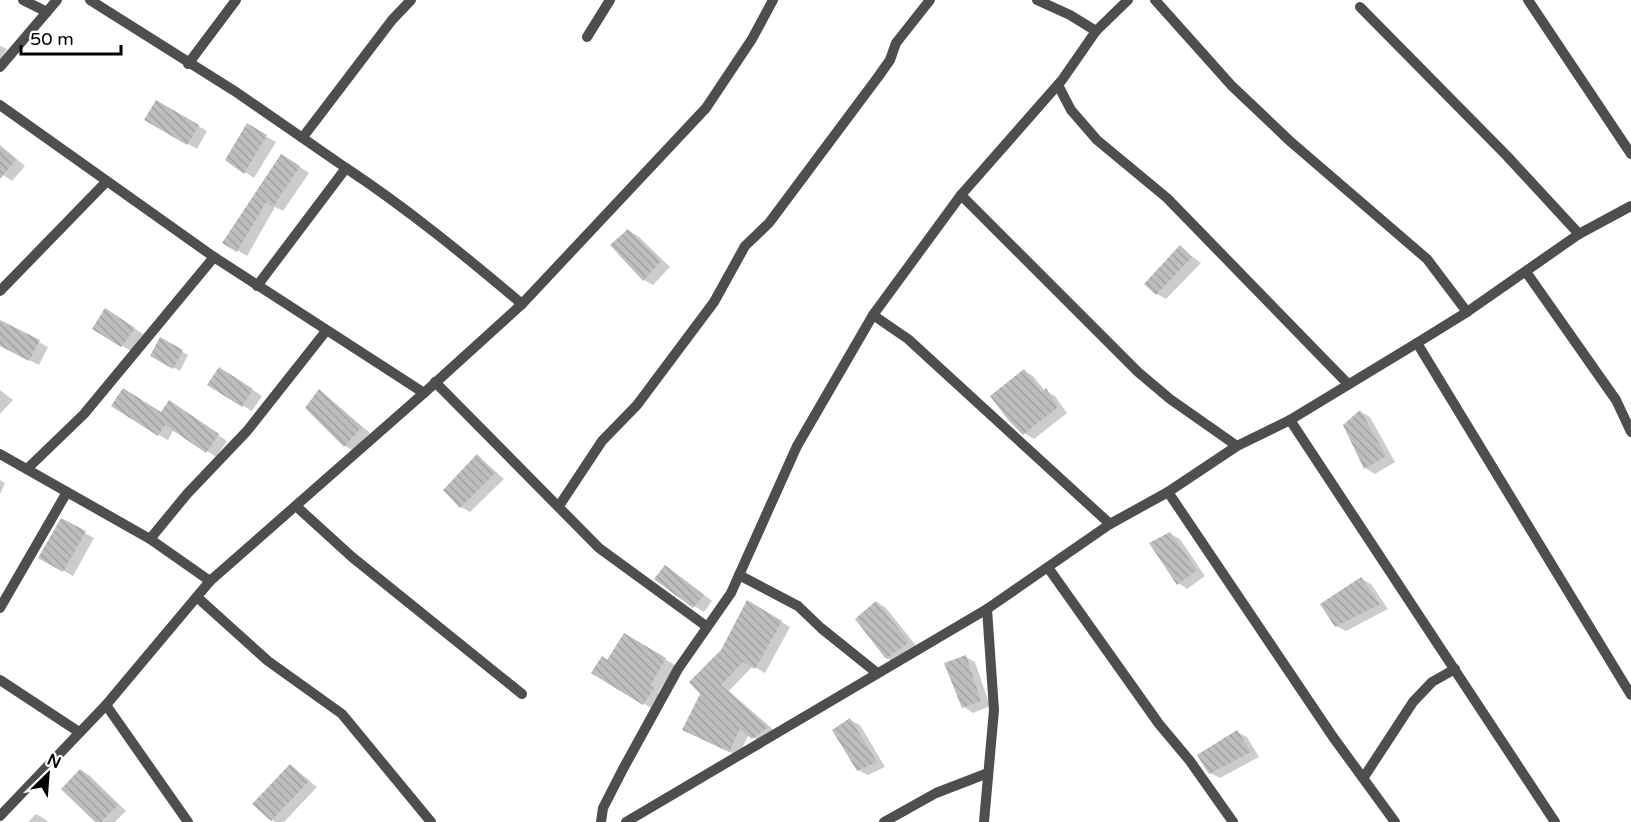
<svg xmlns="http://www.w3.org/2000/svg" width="1631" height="822" font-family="'Varela Round',sans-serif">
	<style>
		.shadow { fill: #0003 }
		.building { fill: url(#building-back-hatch) }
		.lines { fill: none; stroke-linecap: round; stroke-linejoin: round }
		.street { stroke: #4e4e4e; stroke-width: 10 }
	</style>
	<defs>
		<pattern id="building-back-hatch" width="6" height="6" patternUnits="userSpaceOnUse" patternTransform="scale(1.5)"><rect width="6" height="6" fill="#bebebe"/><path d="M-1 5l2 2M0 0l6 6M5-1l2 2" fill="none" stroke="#a2a2a2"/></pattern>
	</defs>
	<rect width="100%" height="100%" fill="#fff"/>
	<g class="shadow">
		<path d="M0,46L7,49L0,61Z"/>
		<path d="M156,102L207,131L197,149L146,120Z"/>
		<path d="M247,126L276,142L254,178L227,160Z"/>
		<path d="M0,145L25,166L12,181L0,173Z"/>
		<path d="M291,161L309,173L283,211L275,207L247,256L224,242Z"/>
		<path d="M628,231L638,236L670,267L653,285L644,280L612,245Z"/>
		<path d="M1180,247L1201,263L1166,299L1157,294Z"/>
		<path d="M114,315L143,334L131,351L121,345Z"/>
		<path d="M0,322L48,347L39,365L0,345Z"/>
		<path d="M160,339L188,355L180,371L152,355Z"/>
		<path d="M1024,371L1033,376L1045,391L1055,396L1067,413L1034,439L1024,433Z"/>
		<path d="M228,374L262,396L252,411L209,385Z"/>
		<path d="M0,390L13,400L0,414Z"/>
		<path d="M320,391L370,433L354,451L345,446L307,408Z"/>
		<path d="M179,408L227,441L216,457L174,429L168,440L159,435L162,413Z"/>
		<path d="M1361,412L1370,417L1395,462L1375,474L1365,468L1345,426Z"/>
		<path d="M477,455L504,479L470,512L461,507Z"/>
		<path d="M0,480L5,483L0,494Z"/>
		<path d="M61,520L94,538L73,576L40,557Z"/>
		<path d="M1170,534L1180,539L1205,576L1187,589L1178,583Z"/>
		<path d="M666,566L712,601L704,612L694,606Z"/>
		<path d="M1361,579L1371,584L1388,609L1346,631L1336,626Z"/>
		<path d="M748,602L790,627L765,673L753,666L729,691L776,732L762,743L749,734L738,756L693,734L722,651Z"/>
		<path d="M877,602L886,608L918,648L896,664L887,658Z"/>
		<path d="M624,635L675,665L658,693L662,695L653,709L593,673L608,662Z"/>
		<path d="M966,657L975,662L990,706L973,713L964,707Z"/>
		<path d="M850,720L860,725L885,767L868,775L858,770Z"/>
		<path d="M1237,732L1247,737L1259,757L1220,778L1210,773Z"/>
		<path d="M291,766L317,787L284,822H275L272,820Z"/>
		<path d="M81,770L90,776L126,811L115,822H97Z"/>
		<path d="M36,814L45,819L48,822H28Z"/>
	</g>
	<g class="building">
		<path d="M156,100L199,125L187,145L144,120Z"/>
		<path d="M247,123L267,135L244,174L225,160Z"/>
		<path d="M0,146L16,160L0,179Z"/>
		<path d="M281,154L300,166L273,207L266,202L237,252L222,243Z"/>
		<path d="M628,229L661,261L643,281L610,245Z"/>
		<path d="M1180,245L1192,257L1156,295L1144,284Z"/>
		<path d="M105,308L135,328L121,347L92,329Z"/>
		<path d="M0,320L40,340L29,361L0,346Z"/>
		<path d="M160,337L183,350L173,369L150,356Z"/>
		<path d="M219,367L253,389L242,407L207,385Z"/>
		<path d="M1024,369L1042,392L1046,388L1058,407L1023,435L1009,421L990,396Z"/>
		<path d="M123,388L161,412L169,400L219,434L206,453L165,425L158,436L111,406Z"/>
		<path d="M319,389L362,427L344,447L305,408Z"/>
		<path d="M1360,410L1386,456L1364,469L1343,425Z"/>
		<path d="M477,454L495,473L460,508L443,490Z"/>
		<path d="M61,518L86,531L63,572L38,558Z"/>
		<path d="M1170,532L1197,570L1177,585L1149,543Z"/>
		<path d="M665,565L704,595L693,608L654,579Z"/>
		<path d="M1361,577L1380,604L1335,627L1320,604Z"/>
		<path d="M747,600L782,621L755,669L743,662L721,685L768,727L752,739L740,729L729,752L682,730L700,694L689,682L721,650Z"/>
		<path d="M876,601L909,642L886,659L855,619Z"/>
		<path d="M624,633L666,658L650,686L654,688L643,705L591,673L602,656L607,660Z"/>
		<path d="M966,655L981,701L962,708L944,663Z"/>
		<path d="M850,718L877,762L857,771L832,730Z"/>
		<path d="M1237,730L1251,752L1209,774L1197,755Z"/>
		<path d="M290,764L309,781L271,821L252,804Z"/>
		<path d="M80,769L118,805L101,822H95L61,789Z"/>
	</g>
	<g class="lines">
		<g class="street">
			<path d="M23,0L47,12"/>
			<path d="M90,0L236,92L346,168L257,286"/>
			<path d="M1155,0L1231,85L1291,142L1427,259L1467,312"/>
			<path d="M1528,0L1631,154"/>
			<path d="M1360,7L1507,156L1579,234"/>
			<path d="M1096,31L1128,0"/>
			<path d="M587,37L610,0"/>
			<path d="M188,64L236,0"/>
			<path d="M0,67L57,0"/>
			<path d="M1058,85L1071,110L1097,140L1167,198L1348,384"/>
			<path d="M0,105L214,257L424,393L210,581"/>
			<path d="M303,137L392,20L411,0"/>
			<path d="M346,168C408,209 465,256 522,304"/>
			<path d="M961,195L1138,372L1170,399L1237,446"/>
			<path d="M1526,272L1616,400L1631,432"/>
			<path d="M0,291L106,182"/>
			<path d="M873,315L908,339L1110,524"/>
			<path d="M1417,343L1631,695"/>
			<path d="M435,382L599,548L706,626"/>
			<path d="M424,393L522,304L706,108L752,39L773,0"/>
			<path d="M1290,420L1555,822"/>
			<path d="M0,454L150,539L210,581L106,705L0,816"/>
			<path d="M27,469L84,414L214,257"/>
			<path d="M1168,492L1333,737L1395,822"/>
			<path d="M296,506L352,557L522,694"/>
			<path d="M559,506L602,441L637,405L714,302L745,246L769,223L878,77L890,60L896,43L930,0"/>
			<path d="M150,539L187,494L247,431L326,331"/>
			<path d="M1049,569L1159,724L1190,761L1233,822"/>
			<path d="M739,575L798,606L821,628L877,673"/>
			<path d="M198,598L268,661L342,714L431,822"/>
			<path d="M0,608L67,492"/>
			<path d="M0,680L79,732"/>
			<path d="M106,705L188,822"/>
			<path d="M1364,777L1413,702L1432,682L1455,669"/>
			<path d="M601,822L603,808L623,769L678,669L731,593L797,446L873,315L961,195L1062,80L1096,31L1070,15L1037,0"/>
			<path d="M626,822L987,609L1110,524L1168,492L1237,446L1290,420L1417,343L1467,312L1579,234L1631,206"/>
			<path d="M884,822L936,793L988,773"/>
			<path d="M984,822L994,710L987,609"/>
		</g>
	</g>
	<g transform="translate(48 774) rotate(25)" stroke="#ffffff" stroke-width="4.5" paint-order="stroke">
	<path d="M0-4.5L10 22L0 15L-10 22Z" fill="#000000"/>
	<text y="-9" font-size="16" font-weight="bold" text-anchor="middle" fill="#000000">N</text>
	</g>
	<path d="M21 45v9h100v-9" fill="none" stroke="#000000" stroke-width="3"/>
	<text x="30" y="45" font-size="18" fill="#000000" stroke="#ffffff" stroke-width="4.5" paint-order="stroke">50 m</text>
</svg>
